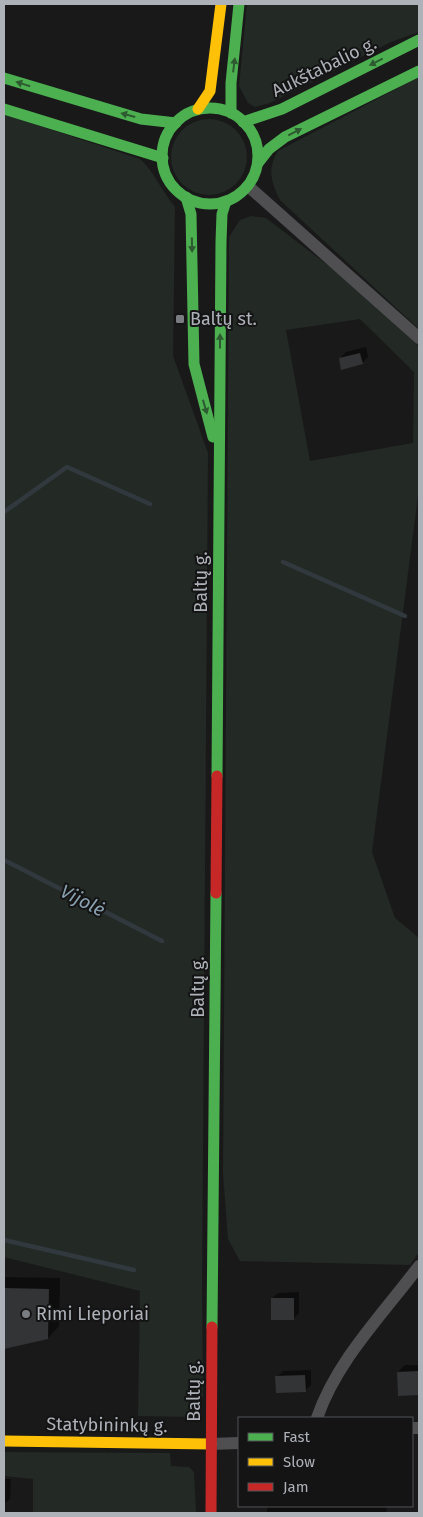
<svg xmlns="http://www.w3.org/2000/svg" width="423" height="1517" font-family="'Fira Sans',sans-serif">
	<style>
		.green { fill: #232924; fill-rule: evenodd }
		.shadow { fill: #0007 }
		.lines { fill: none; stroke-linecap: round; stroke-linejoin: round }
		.stream { stroke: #32393e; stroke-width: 4.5 }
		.building { fill: #333435 }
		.street { stroke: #4f4f52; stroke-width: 12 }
		.fast { stroke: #4caf50; stroke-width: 11 }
		.slow { stroke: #ffc107; stroke-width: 11 }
		.jam { stroke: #c62828; stroke-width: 11 }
		.oneway { fill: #2d5a30 }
		.poi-dot { fill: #797c81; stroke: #141415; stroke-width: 2 }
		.labels { text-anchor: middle; stroke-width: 4; stroke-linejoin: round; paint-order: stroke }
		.street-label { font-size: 18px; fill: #adb1b8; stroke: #141415 }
		.poi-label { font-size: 18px; fill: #adb1b8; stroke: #141415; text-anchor: start }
		.water-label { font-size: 19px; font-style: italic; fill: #88a0af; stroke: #141415 }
	</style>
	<rect width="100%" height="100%" fill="#19191a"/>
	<g class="green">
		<path d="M247,4H419V32L391,42L270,103L255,107L248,103L239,86Z"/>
		<path d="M419,77V329L280,200C271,182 267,169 278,151Z"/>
		<path d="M4,114L140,159C154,171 162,192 175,207L173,356L208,453L202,1291L203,1397L198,1398L197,1408L193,1417L138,1416L140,1291L4,1257Z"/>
		<circle cx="209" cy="157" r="38"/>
		<path d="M251,216L266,218L338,273L419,346V488L372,852L395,918L419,938V1252L410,1265L240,1261L228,1239L223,1174L229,237L240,220ZM360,319L414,372L413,443L310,461L286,330Z"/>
		<path d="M4,1452L170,1453L171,1466L189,1467L194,1472L196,1513H33V1479L4,1476Z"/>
	</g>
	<g class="shadow">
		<path d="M366,347L368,357L362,363L340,358L346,352Z"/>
		<path d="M4,1277L60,1278L59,1326L48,1338L4,1348Z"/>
		<path d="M299,1292V1313L293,1319L272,1298L278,1293Z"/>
		<path d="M405,1365H419V1393L399,1395L398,1372Z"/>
		<path d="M311,1370V1385L305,1391L277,1377L283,1371Z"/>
		<path d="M4,1479H11L10,1499L4,1504Z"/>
		<path d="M267,1506H387L386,1513H267Z"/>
	</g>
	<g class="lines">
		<g class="stream">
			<path d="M4,512L67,467L150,504"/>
			<path d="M283,562L405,616"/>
			<path d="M4,860L162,941"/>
			<path d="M4,1240L134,1270"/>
		</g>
	</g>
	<g class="building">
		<path d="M360,353L363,364L341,370L339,358Z"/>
		<path d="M4,1288L49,1289L48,1339L4,1349Z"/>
		<rect x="271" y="1298" width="23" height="22"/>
		<path d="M419,1371V1395L398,1396L397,1372Z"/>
		<path d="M305,1375L306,1392L276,1393L275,1376Z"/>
	</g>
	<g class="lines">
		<g class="street">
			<path d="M248,186L419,338"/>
			<path d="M317,1418C337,1360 383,1314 419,1266"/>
			<path d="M412,1428H419"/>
			<path d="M211,1444L239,1443"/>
		</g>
		<g class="fast">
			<path d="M4,78L141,119L176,123"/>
			<circle cx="210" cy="156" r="48"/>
			<path d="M4,109L163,158"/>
			<path d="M231,113V83L239,4"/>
			<path d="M243,122L282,109L419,40"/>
			<path d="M258,163L269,149L285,137L419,71"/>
			<path d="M186,197L191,214L194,364L213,437"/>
			<path d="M217,776L221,242L222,214L226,201"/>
			<path d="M212,1327L216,893"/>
		</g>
		<g class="slow">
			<path d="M198,109L210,91L221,4"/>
			<path d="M4,1441L211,1444"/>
		</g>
		<g class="jam">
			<path d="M216,893L217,776"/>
			<path d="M211,1513L212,1327"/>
		</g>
	</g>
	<defs><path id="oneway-solid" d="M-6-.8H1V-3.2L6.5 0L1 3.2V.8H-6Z" transform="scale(1.25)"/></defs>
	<g class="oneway">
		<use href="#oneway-solid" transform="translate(376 62) rotate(153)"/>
		<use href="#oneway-solid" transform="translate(234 65) rotate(-83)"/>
		<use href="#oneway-solid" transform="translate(23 84) rotate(-163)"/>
		<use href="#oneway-solid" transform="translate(128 115) rotate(-165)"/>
		<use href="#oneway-solid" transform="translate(295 132) rotate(-27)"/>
		<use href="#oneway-solid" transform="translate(192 245) rotate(89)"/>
		<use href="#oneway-solid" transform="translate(220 341) rotate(-90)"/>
		<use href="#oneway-solid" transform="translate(205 407) rotate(74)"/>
	</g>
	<g class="poi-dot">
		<rect x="175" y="314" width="10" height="10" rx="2.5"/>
		<circle cx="26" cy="1314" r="5"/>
	</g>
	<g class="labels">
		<g class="street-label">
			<text transform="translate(324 67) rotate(-26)" y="6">Aukštabalio g.</text>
			<text transform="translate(201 582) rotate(-90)" y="6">Baltų g.</text>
			<text transform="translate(198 987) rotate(-90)" y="6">Baltų g.</text>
			<text transform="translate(194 1391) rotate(-90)" y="6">Baltų g.</text>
			<text transform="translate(107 1425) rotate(1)" y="6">Statybininkų g.</text>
		</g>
		<g class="poi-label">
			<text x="190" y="325">Baltų st.</text>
			<text x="36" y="1320">Rimi Lieporiai</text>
		</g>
		<g class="water-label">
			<text transform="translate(83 900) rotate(27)" y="7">Vijolė</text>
		</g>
	</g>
	<rect width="423" height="1517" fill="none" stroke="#adb1b8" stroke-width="10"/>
	<rect x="238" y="1417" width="175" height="90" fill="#141415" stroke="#515356"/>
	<rect x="248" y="1433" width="25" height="8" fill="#4caf50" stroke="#515356"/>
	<text x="283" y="1442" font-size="15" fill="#adb1b8">Fast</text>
	<rect x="248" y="1458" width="25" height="8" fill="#ffc107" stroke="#515356"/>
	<text x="283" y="1467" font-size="15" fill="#adb1b8">Slow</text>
	<rect x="248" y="1483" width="25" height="8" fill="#c62828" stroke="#515356"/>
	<text x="283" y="1492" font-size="15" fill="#adb1b8">Jam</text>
</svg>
